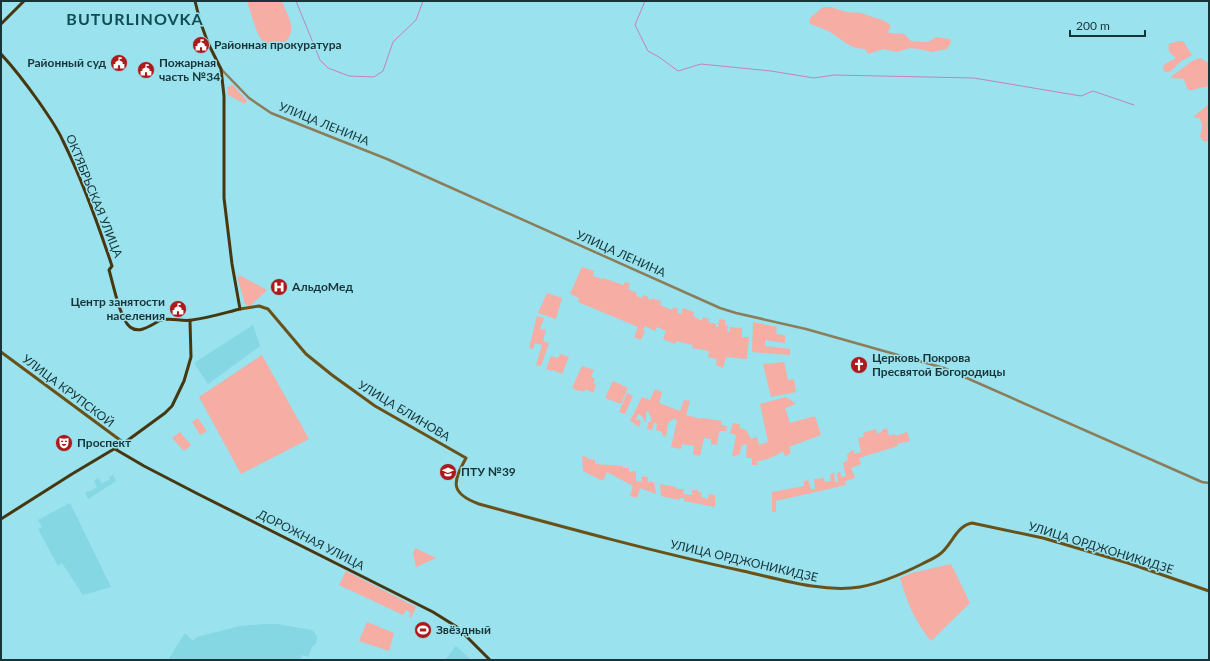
<svg xmlns="http://www.w3.org/2000/svg" width="1210" height="661" font-family="Lato,sans-serif">
	<style>
		.built { fill: #84d7e3 }
		.green { fill: #f6ada4 }
		.lines { fill: none; stroke-linecap: round; stroke-linejoin: round }
		.stream { stroke: #c281c2; stroke-width: 1 }
		.tertiary { stroke: #8c7d5a; stroke-width: 2.5 }
		.secondary { stroke: #695219; stroke-width: 3 }
		.primary { stroke: #473710; stroke-width: 3 }
		.labels { text-anchor: middle; stroke-width: 3; stroke-linejoin: round; paint-order: stroke }
		.poi-label { font-size: 12px; font-weight: bold; fill: #173539; stroke: #9ae2ed; text-anchor: start }
		.street-label { font-size: 12px; fill: #173539; stroke: #9ae2ed }
		.district-label { font-size: 16px; font-weight: bold; letter-spacing: 1px; fill: #114c53; stroke: #9ae2ed }
	</style>
	<rect width="100%" height="100%" fill="#9ae2ed"/>
	<g class="built">
		<path d="M253,325L260,346L208,384L194,363Z"/>
		<path d="M113,475L116,481L88,499L85,493L88,491L89,492L97,487L94,481L98,478L102,484L110,479L109,477Z"/>
		<path d="M70,503L111,587L83,595L62,563L58,566L38,529L42,527L38,520Z"/>
		<path d="M265,624H277L312,630L317,636L316,644L312,647L308,657L302,655L300,660H168L185,633L193,641L197,637L240,626Z"/>
		<path d="M456,646L471,660H445Z"/>
	</g>
	<g class="green">
		<path d="M247,1H282C285,10 292,21 291,30C290,46 271,50 261,39C256,32 250,10 247,1Z"/>
		<path d="M823,7H831L846,12L861,13L882,20L890,24V28L888,32L889,33L904,34L911,41L923,42H928L936,37L950,39L951,42L947,49L932,52L920,49L910,48L897,52L883,49L868,54L865,49C849,49 841,38 828,31C822,28 816,26 810,24L809,21L811,17Z"/>
		<path d="M1178,41H1183L1192,55L1180,62L1171,71L1168,72L1164,71L1163,67L1165,64L1176,58C1171,54 1167,52 1169,44Z"/>
		<path d="M1200,58L1207,62H1209V87C1200,86 1195,91 1189,90L1186,86L1184,79L1171,78L1172,76L1192,61Z"/>
		<path d="M233,85L247,101L245,104L228,95L227,87Z"/>
		<path d="M1209,104V140L1206,142L1203,141L1200,136C1202,129 1204,124 1199,118L1193,117Z"/>
		<path d="M582,267L594,271L593,276L602,279L603,278L623,285L625,282L630,284L628,289L637,293L636,296L642,298L643,295L648,297V299L651,300L652,298L659,301L660,300H661L660,305L672,310L674,307L678,309L677,313L681,314L683,308L694,312L693,315L696,318L702,320L703,317L709,319L708,322L716,324V327H718L719,319L725,320V325L728,326L727,332H730V327L742,328V337H749L747,359L726,357L723,368L716,365L717,359L708,357L709,351L692,348L693,345L676,341L675,344L663,339L666,331L657,327L655,331L645,326L643,330L645,331L641,340L634,337L638,327L578,302L579,298L570,294Z"/>
		<path d="M241,276L267,290L250,306L245,304L237,277Z"/>
		<path d="M547,293L562,298L556,319L538,313Z"/>
		<path d="M537,316L544,318L540,329L546,330L543,341L549,343L541,366L536,365L542,345L535,343L533,349L529,348Z"/>
		<path d="M753,322L777,327L776,334L785,335V343L765,340V346L790,349V355L752,352Z"/>
		<path d="M560,354L569,357L562,374L553,370L552,371L546,369L551,356L558,358Z"/>
		<path d="M262,355L309,439L241,474L199,397Z"/>
		<path d="M784,362L788,380L794,379L796,392L771,397L763,364Z"/>
		<path d="M582,366L594,370L591,377L595,379L593,383L596,385L593,393L586,389L584,392L580,390L579,391L572,388Z"/>
		<path d="M613,381L628,388L621,404L605,398Z"/>
		<path d="M655,389L662,392L659,403L680,411L684,400L690,401L686,415L701,419L702,418L722,421L721,425L727,426L726,431H719L717,445L711,444V439L704,438L700,456L693,454L694,446L682,444L681,449L671,447L677,421L675,418L668,423L666,437L662,435V432L656,430L657,424L654,423L652,430L647,429L648,423L652,420L648,411L646,412V422L644,421L643,417L638,414L636,419L641,421L639,427L630,421L642,397L650,400Z"/>
		<path d="M627,393L633,396L625,414L619,412Z"/>
		<path d="M786,397L796,404L785,408L790,423L815,416L821,435L789,447L791,453L785,456L783,451C776,456 765,461 757,461L758,465H752V458H746L747,444L741,446L740,454L732,457L736,435L730,433L733,423L740,424V428L746,430L751,439L757,437L759,445L768,442L760,404Z"/>
		<path d="M198,418L207,431L200,435L192,422Z"/>
		<path d="M887,428L889,436L895,434L896,436L907,432L910,441L897,444L898,446L859,458L861,464L851,468L855,478L845,481L846,485L776,501V512H772V492L804,486V481L808,480L811,489H815L814,479L824,478L825,482L831,481L830,474L834,473L835,482H838L837,474L840,471L841,477L846,476L843,463L848,460L847,455L853,449L854,454L861,452L858,438L864,437L863,433L876,429L877,434L882,432V430Z"/>
		<path d="M180,432L191,445L184,451L172,438Z"/>
		<path d="M582,455L589,459L595,460V464L623,466V468H629V472L636,471V481L641,482L642,476L648,477V482H654L656,494L640,488L637,498L630,496L633,486L607,472L603,481L583,471Z"/>
		<path d="M660,484L676,487L677,489H684L683,494L692,495V490H698V492L702,493L701,497L708,499L709,494L715,495V507L684,501V498H680L679,500L661,496Z"/>
		<path d="M415,548L436,558L416,567L413,553Z"/>
		<path d="M951,564L970,603L931,641C915,622 907,602 900,578L912,573Z"/>
		<path d="M346,571L416,607L411,618L409,617L411,613L406,610L403,615L339,585Z"/>
		<path d="M367,622L394,633L389,651L359,641Z"/>
	</g>
	<g class="lines">
		<g class="stream">
			<path d="M296,1L320,60L328,68L349,76L374,77L383,71L393,42L416,20L423,1"/>
			<path d="M645,1L635,25L648,51L659,57L678,71L701,64L771,71L814,78L834,75L974,78L1081,96L1093,91L1134,105"/>
		</g>
		<path class="tertiary" d="M221,69L249,98L271,113L387,159L720,308L736,313L806,329L944,368L1202,482L1209,483"/>
		<g class="secondary">
			<path d="M240,309L259,306L268,309L306,354L332,375L375,406L466,458C453,482 449,493 479,504C567,528 655,552 743,571C779,579 823,593 860,587C882,583 902,574 922,564C928,561 935,558 940,554C952,545 956,526 972,523L1043,538L1128,563L1209,591"/>
			<path d="M1,352L124,443"/>
		</g>
		<g class="primary">
			<path d="M1,24L24,1"/>
			<path d="M1,54C15,69 27,85 39,102C47,114 57,127 63,141C83,181 98,224 112,266L109,270C113,283 120,319 130,327C140,335 152,324 161,320C172,317 181,322 192,320C208,318 224,313 240,309L232,264L224,198V96L221,69L208,43L200,21L195,1"/>
			<path d="M115,449L144,466L198,494L433,612L457,627L490,660"/>
			<path d="M1,519L72,474L124,443L165,413L172,406L184,381L191,357L190,321"/>
		</g>
	</g>
	<defs>
		<g id="civic-disc" transform="scale(0.9)"><circle r="9.5" fill="#ac1a1c" stroke="#9ae2ed"/><path d="M-.6-6.5H3V-4.5H.6V-3L4-1V1h2V6H-6V1h2V-1L-.6-3ZM-1.2 2.5V6h2.4V2.5Z" fill="#fff"/></g>
		<g id="hospital-disc" transform="scale(0.9)"><circle r="9.5" fill="#ac1a1c" stroke="#9ae2ed"/><path d="M-5-5h3v3.5h4V-5h3V5h-3V1.5h-4V5h-3Z" fill="#fff"/></g>
		<g id="church-disc" transform="scale(0.9)"><circle r="9.5" fill="#ac1a1c" stroke="#9ae2ed"/><path d="M-1.2-6h2.4v3.5h3.3v2.4h-3.3V6h-2.4V-.1h-3.3v-2.4h3.3Z" fill="#fff"/></g>
		<g id="theatre-disc" transform="scale(0.9)"><circle r="9.5" fill="#ac1a1c" stroke="#9ae2ed"/><path d="M-5-5.5Q0-4 5-5.5V0Q5 5 0 6Q-5 5-5 0ZM-3.3-2.5H-1v1.5H-3.3ZM1-2.5H3.3v1.5H1ZM-2.8 1Q0 5.5 2.8 1Z" fill="#fff"/></g>
		<g id="university-disc" transform="scale(0.9)"><circle r="9.5" fill="#ac1a1c" stroke="#9ae2ed"/><path d="M0-5L7-2L0 1L-7-2ZM-4 1L0 2.5L4 1V4Q0 6-4 4Z" fill="#fff"/></g>
		<g id="stadium-disc" transform="scale(0.9)"><circle r="9.5" fill="#ac1a1c" stroke="#9ae2ed"/><path d="M0-5a6.5 5 0 1 0 0 10a6.5 5 0 1 0 0-10ZM-3.5-1.8h7v3.6h-7Z" fill="#fff"/></g>
	</defs>
	<g fill-rule="evenodd">
		<use href="#civic-disc" x="201" y="45"/>
		<use href="#civic-disc" x="119" y="63"/>
		<use href="#civic-disc" x="146" y="70"/>
		<use href="#hospital-disc" x="279" y="287"/>
		<use href="#civic-disc" x="178" y="309"/>
		<use href="#church-disc" x="859" y="365"/>
		<use href="#theatre-disc" x="64" y="443"/>
		<use href="#university-disc" x="448" y="472"/>
		<use href="#stadium-disc" x="423" y="630"/>
	</g>
	<g class="labels">
		<g class="poi-label">
			<text x="214" y="49">Районная прокуратура</text>
			<text x="106" y="67" text-anchor="end">Районный суд</text>
			<text x="159" y="67">Пожарная<tspan x="159" dy="14">часть №34</tspan></text>
			<text x="292" y="291">АльдоМед</text>
			<text x="165" y="306" text-anchor="end">Центр занятости<tspan x="165" dy="14">населения</tspan></text>
			<text x="872" y="362">Церковь Покрова<tspan x="872" dy="14">Пресвятой Богородицы</tspan></text>
			<text x="77" y="447">Проспект</text>
			<text x="461" y="476">ПТУ №39</text>
			<text x="436" y="634">Звёздный</text>
		</g>
		<g class="street-label">
			<text transform="translate(324 124) rotate(22)" y="4">УЛИЦА ЛЕНИНА</text>
			<text transform="translate(94 196) rotate(68)" y="4">ОКТЯБРЬСКАЯ УЛИЦА</text>
			<text transform="translate(621 254) rotate(24)" y="4">УЛИЦА ЛЕНИНА</text>
			<text transform="translate(68 391) rotate(37)" y="4">УЛИЦА КРУПСКОЙ</text>
			<text transform="translate(404 411) rotate(31)" y="4">УЛИЦА БЛИНОВА</text>
			<text transform="translate(311 540) rotate(27)" y="4">ДОРОЖНАЯ УЛИЦА</text>
			<text transform="translate(1101 548) rotate(17)" y="4">УЛИЦА ОРДЖОНИКИДЗЕ</text>
			<text transform="translate(744 561) rotate(13)" y="4">УЛИЦА ОРДЖОНИКИДЗЕ</text>
		</g>
		<g class="district-label">
			<text x="135" y="25">BUTURLINOVKA</text>
		</g>
	</g>
	<rect width="1210" height="661" fill="none" stroke="#173539" stroke-width="4"/>
	<path d="M1070 30v6h75v-6" fill="none" stroke="#173539" stroke-width="2"/>
	<text x="1076" y="30" font-size="12" fill="#173539" stroke="#9ae2ed" stroke-width="3" paint-order="stroke">200 m</text>
</svg>
